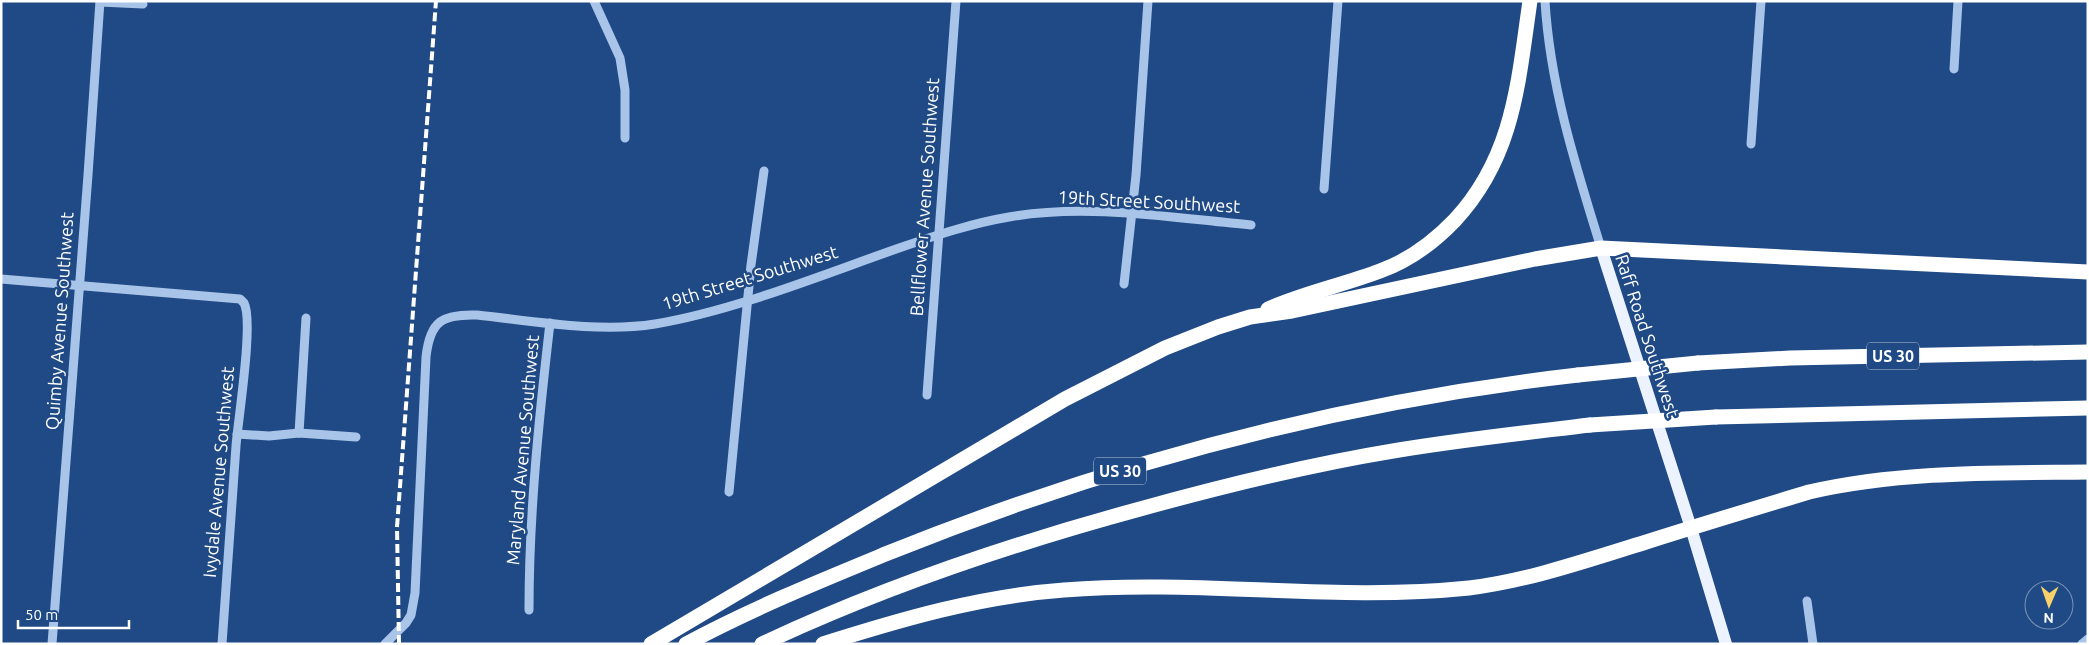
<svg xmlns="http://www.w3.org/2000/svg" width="2089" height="645" font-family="Ubuntu,sans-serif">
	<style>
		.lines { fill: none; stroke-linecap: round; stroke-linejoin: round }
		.minor { stroke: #a8c4e9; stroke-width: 9 }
		.major { stroke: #ecf2fe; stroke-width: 12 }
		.highway { stroke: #fff; stroke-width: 15 }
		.rail { stroke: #fff; stroke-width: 4; stroke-dasharray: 9 4; stroke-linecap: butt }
		.highway-bridge { stroke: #fff; stroke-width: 15 }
		.labels { text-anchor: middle; stroke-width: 5; stroke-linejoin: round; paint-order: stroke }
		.shield { fill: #204a85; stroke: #bcc9da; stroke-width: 1 }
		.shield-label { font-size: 16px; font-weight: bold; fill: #fff }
		.street-label { font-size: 18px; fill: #fff; stroke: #204a85 }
	</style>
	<rect width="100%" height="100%" fill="#204a85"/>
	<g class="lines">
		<g class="minor">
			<path d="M594,1L620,58L625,90V138"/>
			<path d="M1545,1C1550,86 1576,167 1601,248"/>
			<path d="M100,2L143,4"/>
			<path d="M1954,69L1958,1"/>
			<path d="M1751,144L1761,1"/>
			<path d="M1324,189L1338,1"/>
			<path d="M1,279L240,299L244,303C254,321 238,420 236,446C231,512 227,578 222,644"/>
			<path d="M1124,284L1136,175L1148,1"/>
			<path d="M927,395L956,1"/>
			<path d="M299,433L306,318"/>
			<path d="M237,434L269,436L299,433L356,437"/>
			<path d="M729,492L751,265L764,171"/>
			<path d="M1807,601L1813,644"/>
			<path d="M529,610C529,513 539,418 550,323"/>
			<path d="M52,644L88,175L100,1"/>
			<path d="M385,644L406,623L411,615L415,593L426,357C430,321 442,314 477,315C533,321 599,333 655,324C737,310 824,274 902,247C937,235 973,223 1009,217C1087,203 1173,218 1251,225"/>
			<path d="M2082,644L2088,639"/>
		</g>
		<path class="major" d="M1601,248L1691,528L1726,644"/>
		<g class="highway">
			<path d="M1268,309C1304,293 1343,285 1380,271C1408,261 1434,242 1455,220C1514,156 1518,83 1530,1"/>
			<path d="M1698,363L1790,358L2088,352"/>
			<path d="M1716,417L2088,408"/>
			<path d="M651,644L1065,399L1165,348L1218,327L1250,317L1292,311L1535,259L1601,248L2088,272"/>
			<path d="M686,644C751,609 820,581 888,553C1109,464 1341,402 1578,375"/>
			<path d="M762,644C883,587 1011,544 1140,509C1223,486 1308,465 1393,451C1458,440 1524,433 1590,425"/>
			<path d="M823,644C902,619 981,596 1064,590C1199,579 1334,602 1469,588C1527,581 1584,561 1640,544C1696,526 1753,509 1809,492C1901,471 1994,473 2088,472"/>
		</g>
		<path class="rail" d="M399,644L397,527L436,1"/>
		<g class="highway-bridge">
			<path d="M1578,375L1698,363"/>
			<path d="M1590,425L1716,417"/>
		</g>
	</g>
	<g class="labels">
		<g class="shield">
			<rect x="1867" y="342.5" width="52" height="27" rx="4"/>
			<rect x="1094" y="457.5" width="52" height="27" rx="4"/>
		</g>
		<g class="shield-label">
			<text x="1893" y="362">US 30</text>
			<text x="1120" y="477">US 30</text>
		</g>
		<g class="street-label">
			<text transform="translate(925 197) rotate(-86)" y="6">Bellflower Avenue Southwest</text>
			<text transform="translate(1149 202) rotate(3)" y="6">19th Street Southwest</text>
			<text transform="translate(750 278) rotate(-17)" y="6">19th Street Southwest</text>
			<text transform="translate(60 321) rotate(-86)" y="6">Quimby Avenue Southwest</text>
			<text transform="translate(1647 336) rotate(72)" y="6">Raff Road Southwest</text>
			<text transform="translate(523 450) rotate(-85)" y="6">Maryland Avenue Southwest</text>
			<text transform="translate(219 472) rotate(-85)" y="6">Ivydale Avenue Southwest</text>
		</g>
	</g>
	<rect width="2089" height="645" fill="none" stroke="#ffffff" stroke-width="5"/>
	<g transform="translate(2049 605) rotate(182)"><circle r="24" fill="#204a85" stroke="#7992b6"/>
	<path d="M0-4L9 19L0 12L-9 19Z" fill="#f7d169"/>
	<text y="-8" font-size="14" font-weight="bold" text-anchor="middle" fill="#ffffff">N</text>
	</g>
	<path d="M18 620v8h111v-8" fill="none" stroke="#ffffff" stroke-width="2.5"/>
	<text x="25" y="620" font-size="15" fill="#ffffff" stroke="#204a85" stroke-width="4" paint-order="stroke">50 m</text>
</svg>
